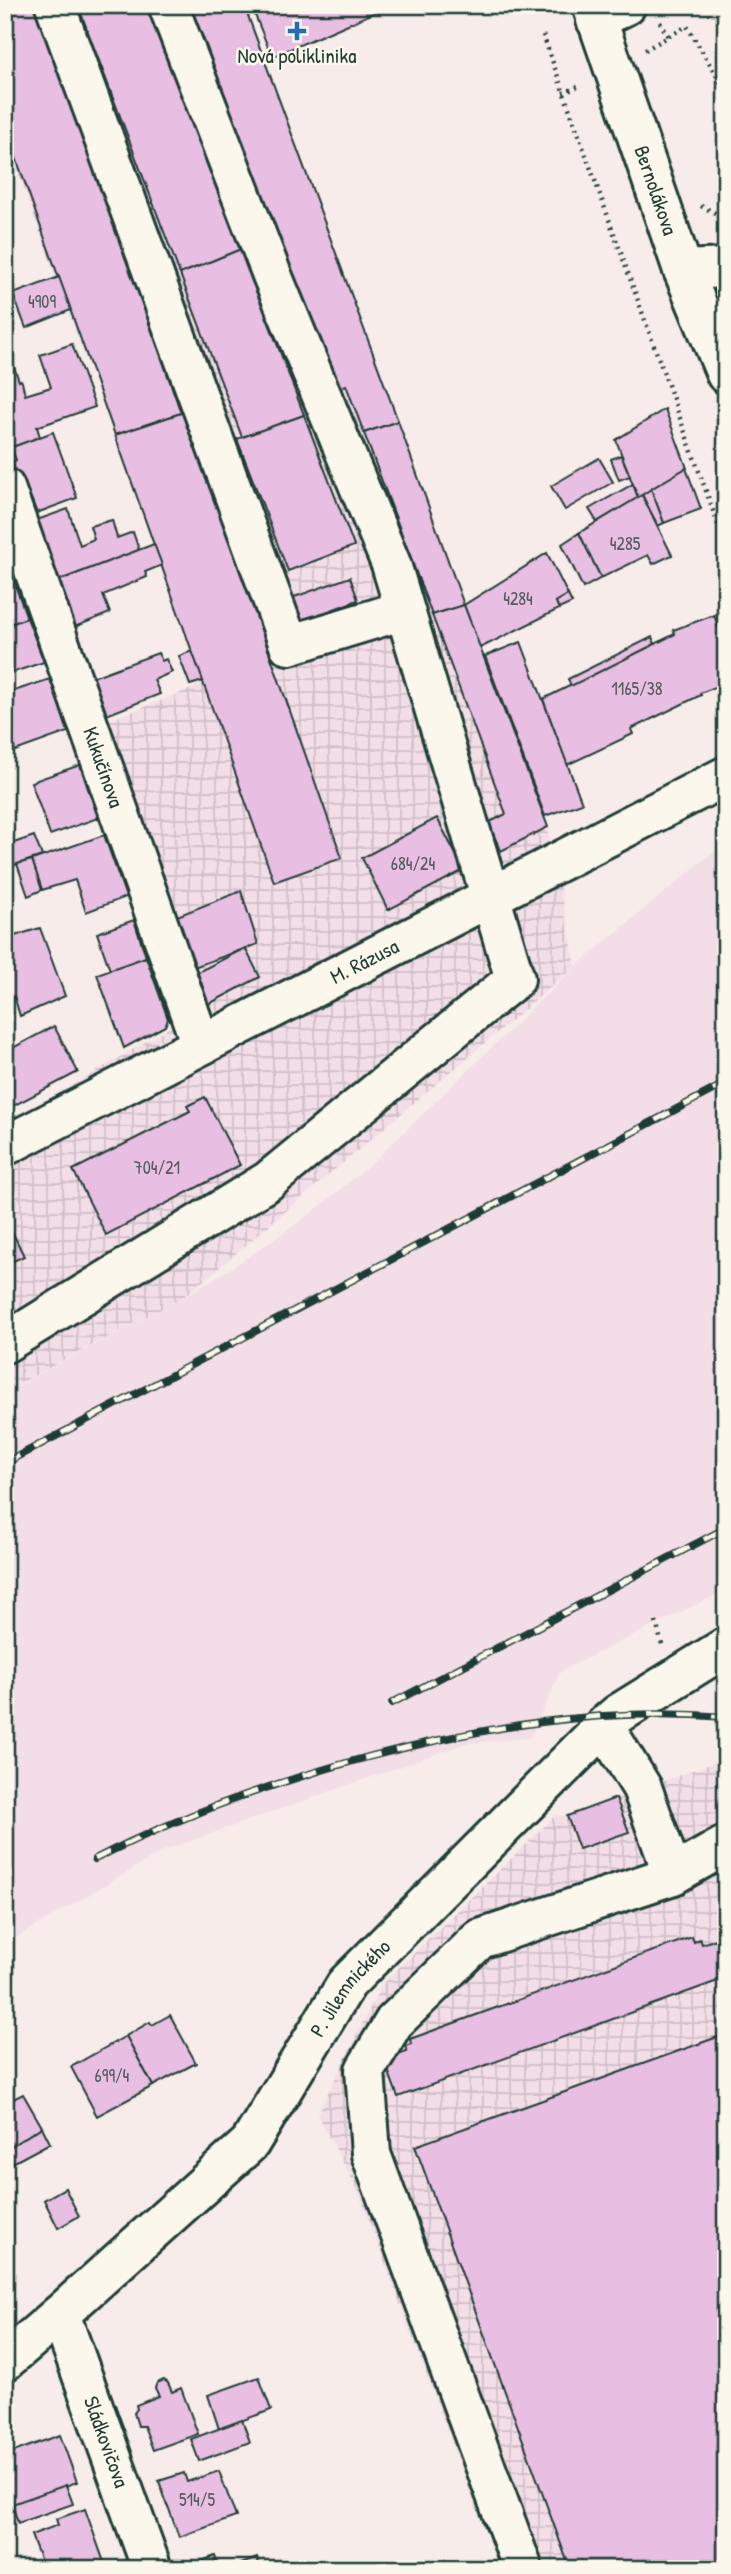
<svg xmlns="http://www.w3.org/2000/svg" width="731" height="2574" font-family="'Patrick Hand',sans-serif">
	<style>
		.built { fill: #f3dee8 }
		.industrial { fill: url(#industrial-grid) }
		.building { fill: #e9bee3; stroke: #1f3d34; stroke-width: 2 }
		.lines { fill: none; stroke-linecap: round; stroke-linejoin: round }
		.minor-casing { stroke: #1f3d34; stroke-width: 44 }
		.path { stroke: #1f3d34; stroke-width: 4.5; stroke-dasharray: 2 5; stroke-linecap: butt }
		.minor { stroke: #fbf7ec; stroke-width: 38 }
		.rail-casing { stroke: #1f3d34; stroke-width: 8 }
		.rail { stroke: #fbf7ec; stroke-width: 5; stroke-dasharray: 16; stroke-linecap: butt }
		.poi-dot { fill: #1f6fb2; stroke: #fbf7ec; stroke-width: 2.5 }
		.labels { text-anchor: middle; stroke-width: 5; stroke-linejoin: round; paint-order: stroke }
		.number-label { font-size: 18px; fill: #525d60 }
		.poi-label { font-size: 21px; fill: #1f3d34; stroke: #fbf7ec }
		.street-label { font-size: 21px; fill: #1f3d34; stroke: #fbf7ec }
	</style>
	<defs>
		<pattern id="industrial-grid" width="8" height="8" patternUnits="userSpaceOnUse" patternTransform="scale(1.75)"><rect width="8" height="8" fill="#f3dee8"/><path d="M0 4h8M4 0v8" fill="none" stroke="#d0bfc8"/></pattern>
	</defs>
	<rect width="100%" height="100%" fill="#f7ecea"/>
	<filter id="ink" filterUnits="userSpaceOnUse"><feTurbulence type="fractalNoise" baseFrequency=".0143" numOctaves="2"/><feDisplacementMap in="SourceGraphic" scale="14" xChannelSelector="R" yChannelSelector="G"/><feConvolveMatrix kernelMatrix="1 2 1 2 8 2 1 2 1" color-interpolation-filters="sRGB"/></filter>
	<g filter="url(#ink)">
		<path class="built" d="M726,841V1590L561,1671L530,1738L467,1743L165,1850L5,1944V1392L184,1297L250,1256L310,1214L370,1165L576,966Z"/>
		<g class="industrial">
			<path d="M5,5H244L464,605L545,816L576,966L184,1297L5,1391V1126L207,1005L107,721L204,684L5,136Z"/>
			<path d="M726,1742V2569H499L357,2188L317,2115L382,1984L556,1815L567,1816L718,1761Z"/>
		</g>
		<g class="building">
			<path d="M5,5H38L181,413L115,435L5,127Z"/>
			<path d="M87,5H148L241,249L180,274L79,8Z"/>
			<path d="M187,5H244L398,421L364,433L346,385L334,390Z"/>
			<path d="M251,5H392L272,57Z"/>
			<path d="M241,249L304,415L242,437L180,274Z"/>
			<path d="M59,277L71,310L26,328L13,294Z"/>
			<path d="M72,344L95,407L37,427L40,437L7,449L5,443V363L12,361L19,381L21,380L22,382L25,395L51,387L40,355Z"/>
			<path d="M665,409L687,468L638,498L616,440Z"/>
			<path d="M184,412L342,858L274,882L115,435Z"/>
			<path d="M304,415L354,546L288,571L237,439Z"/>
			<path d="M398,421L464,605L432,615L364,433Z"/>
			<path d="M53,432L77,498L31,515V513L36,511L29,493L24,495L12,462L16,460L12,450L8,451L7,449Z"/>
			<path d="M621,455L630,476L619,480L611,459Z"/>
			<path d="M599,458L613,482L565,510L551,486Z"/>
			<path d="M686,468L701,509L664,523L651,489Z"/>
			<path d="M633,484L638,498L597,522L589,509Z"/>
			<path d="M651,489L664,523L658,526L642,495Z"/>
			<path d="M642,495L672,555L653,564L648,555L601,578L579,533Z"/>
			<path d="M68,509L80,545L94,539L90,526L112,520L117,538L133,532L139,550L55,582L34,521Z"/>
			<path d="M579,533L601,578L583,588L562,544Z"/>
			<path d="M154,544L162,565L145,572L147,577L103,595L110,613L72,628L55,582Z"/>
			<path d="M547,553L568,595L556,602L559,609L480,648L464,605Z"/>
			<path d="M5,557L27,618L5,626Z"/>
			<path d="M350,577L358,600L294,624L286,600Z"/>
			<path d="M568,595L572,603L559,609L556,602Z"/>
			<path d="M464,605L548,827L501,851L488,823L506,814L432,615Z"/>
			<path d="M719,612L726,613V633L721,635L714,615Z"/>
			<path d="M714,615L726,647V683L700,693L701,695L631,729L633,734L567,765L543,699L675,634L673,630Z"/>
			<path d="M27,618L44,662L5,675V626Z"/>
			<path d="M652,637L655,644L571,686L568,679Z"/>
			<path d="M521,642L582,803L545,816L485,656Z"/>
			<path d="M192,651L203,681L190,685L179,656Z"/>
			<path d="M158,653L162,661L166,659L172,672L154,680L160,694L104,716L90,678Z"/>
			<path d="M50,679L68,732L15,751L5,723V694Z"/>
			<path d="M80,765L98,818L50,835L31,782Z"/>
			<path d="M437,818L464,870L388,910L362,858Z"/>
			<path d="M104,835L126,897L86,912L75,880L42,890L32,860Z"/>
			<path d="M34,836L42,856L9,867L5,846Z"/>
			<path d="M32,860L42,890L28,896L17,864Z"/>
			<path d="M241,891L258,944L194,967L177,916Z"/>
			<path d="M134,920L146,957L110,970L97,933Z"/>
			<path d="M40,928L65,996L20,1016L14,996L5,999V939Z"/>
			<path d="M245,948L260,977L207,1005L196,973Z"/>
			<path d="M146,957L168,1019L165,1026L124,1048L97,974Z"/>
			<path d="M54,1026L78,1072L15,1105L7,1101L5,1052Z"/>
			<path d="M205,1097L240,1165L106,1235L73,1170L190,1111L187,1106Z"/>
			<path d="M5,1217L24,1256L5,1265Z"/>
			<path d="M616,1798L629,1832L579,1849L567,1816Z"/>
			<path d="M725,1936L726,1978L398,2097L384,2059L407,2051L405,2046L411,2044L410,2039L692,1937L694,1942L700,1939L702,1944Z"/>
			<path d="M170,2015L196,2063L153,2086L126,2036L150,2022L152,2025Z"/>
			<path d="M726,2034V2569H570L415,2146Z"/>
			<path d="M126,2036L153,2086L97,2116L71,2067Z"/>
			<path d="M23,2094L42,2127L5,2150V2103Z"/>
			<path d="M42,2127L50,2143L5,2167V2150Z"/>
			<path d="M65,2188L79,2216L58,2228L44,2200Z"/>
			<path d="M259,2377L271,2410L219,2429L208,2395Z"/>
			<path d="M164,2380L168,2383L172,2392L181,2388L198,2434L153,2450L144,2426H138L134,2413L137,2409L136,2405L159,2396L155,2388L157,2383Z"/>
			<path d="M242,2420L250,2442L199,2461L191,2439Z"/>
			<path d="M60,2435L77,2482L5,2507V2455Z"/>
			<path d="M219,2471L236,2517L179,2537L159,2481L184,2473L187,2482Z"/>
			<path d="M66,2485L73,2504L18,2523L12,2504Z"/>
			<path d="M85,2509L105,2565L95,2569H44L31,2535L58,2525L56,2519Z"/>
			<path d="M215,2556L219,2569H191L190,2565Z"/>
			<path d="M257,2558L261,2569H228Z"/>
		</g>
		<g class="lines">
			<g class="minor-casing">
				<g id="minor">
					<path d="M55,5L289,645L404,610"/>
					<path id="s1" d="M592,5L683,270L726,374"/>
					<path d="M596,20L626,5"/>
					<path d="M683,270L726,268"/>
					<path id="s2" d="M5,488L201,1045"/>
					<path id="s3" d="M5,1146L726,776"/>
					<path d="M5,1343L268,1181L515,979L391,564L272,275L168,5"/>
					<path d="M673,1875L726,1845"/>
					<path id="s4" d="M60,2314L152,2569"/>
					<path id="s5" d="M5,2361L60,2314L250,2143L347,1983L604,1726L618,1714L726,1647"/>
					<path d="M523,2569L371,2154L365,2070L394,2022L480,1939L673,1875L642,1788L604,1726"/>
				</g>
			</g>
			<g class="path">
				<path d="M660,22L668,37"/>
				<path d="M543,35L726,547"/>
				<path d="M645,50L687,26L726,92"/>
				<path d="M563,93L580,86"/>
				<path d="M701,206L726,218"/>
				<path d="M656,1622L662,1645"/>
			</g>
			<use href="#minor" class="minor"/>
			<g class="rail-casing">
				<g id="rail">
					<path d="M5,1463L726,1083"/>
					<path d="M392,1703L726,1528"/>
					<path d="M95,1859C178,1817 264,1786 353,1761C476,1728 598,1706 726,1717"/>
				</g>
			</g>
			<use href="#rail" class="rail"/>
		</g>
	</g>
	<path class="poi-dot" d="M293.5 20.5h7v7h7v7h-7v7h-7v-7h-7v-7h7z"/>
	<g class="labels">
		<g class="number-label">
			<text x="42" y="308">4909</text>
			<text x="625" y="550">4285</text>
			<text x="518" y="605">4284</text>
			<text x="637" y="695">1165/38</text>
			<text x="413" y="870">684/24</text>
			<text x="157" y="1174">704/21</text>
			<text x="112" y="2082">699/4</text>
			<text x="197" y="2506">514/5</text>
		</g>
		<g class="poi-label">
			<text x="297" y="63">Nová poliklinika</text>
		</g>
		<g class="street-label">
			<text dy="7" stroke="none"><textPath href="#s1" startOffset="196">Bernolákova</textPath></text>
			<text dy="7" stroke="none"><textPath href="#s2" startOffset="296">Kukučínova</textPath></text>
			<text dy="7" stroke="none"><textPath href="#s3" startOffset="404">M. Rázusa</textPath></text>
			<text dy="7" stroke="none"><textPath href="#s5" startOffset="513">P. Jilemnického</textPath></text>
			<text dy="7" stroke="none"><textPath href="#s4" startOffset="136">Sládkovičova</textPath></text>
		</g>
	</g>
	<rect width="731" height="2574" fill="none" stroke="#fbf7ec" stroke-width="28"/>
	<rect x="14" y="14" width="703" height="2546" fill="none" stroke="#1f3d34" stroke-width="2.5" filter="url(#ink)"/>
</svg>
